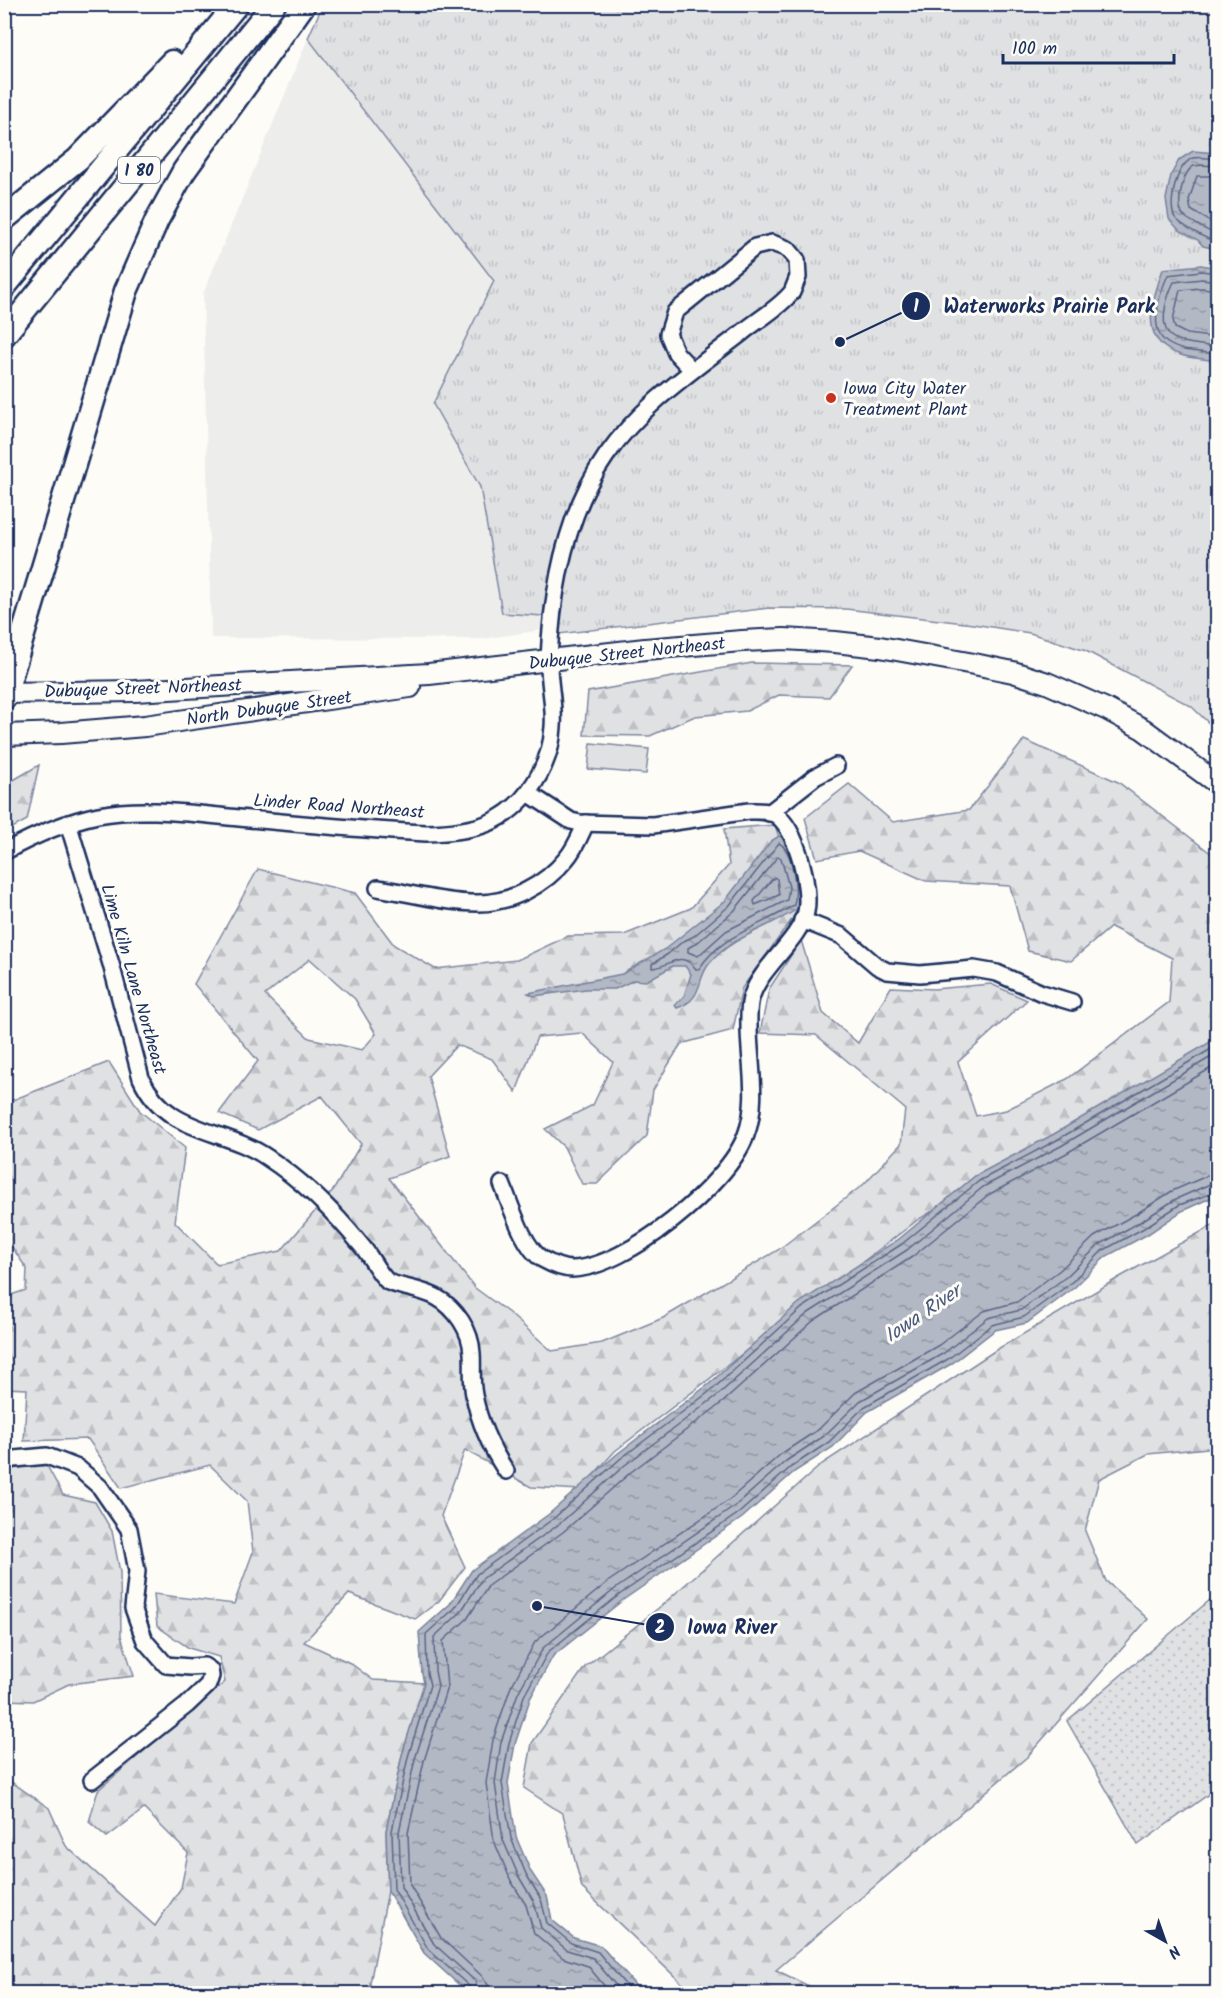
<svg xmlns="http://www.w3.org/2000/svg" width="1222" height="1998" font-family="Kalam,sans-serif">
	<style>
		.built { fill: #edeeec }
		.grass { fill: url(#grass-dots); stroke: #7e88a0; stroke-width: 1.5 }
		.forest { fill: url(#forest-firs); stroke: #7e88a0; stroke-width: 1.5; fill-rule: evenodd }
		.park { fill: url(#park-tufts); stroke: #7e88a0; stroke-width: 1.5 }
		.pitch { fill: #e0e1e3; stroke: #7e88a0; stroke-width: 1.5 }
		.water { fill: url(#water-ripples); stroke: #76819c; stroke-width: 1.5 }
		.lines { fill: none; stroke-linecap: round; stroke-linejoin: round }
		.shore { stroke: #586687; stroke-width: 1.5 }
		.minor-casing { stroke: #1b2f5e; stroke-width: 20 }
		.major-casing { stroke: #1b2f5e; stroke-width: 24 }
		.highway-casing { stroke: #1b2f5e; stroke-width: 27 }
		.minor { stroke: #fdfcf7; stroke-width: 15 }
		.major { stroke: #fdfcf7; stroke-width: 20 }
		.highway { stroke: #fdfcf7; stroke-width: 22 }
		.poi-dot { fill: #c8321e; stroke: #fdfcf7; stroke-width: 2 }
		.labels { text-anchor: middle; stroke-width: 6; stroke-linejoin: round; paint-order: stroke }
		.shield { fill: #fdfcf7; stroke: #5f6c8c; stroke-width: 1.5 }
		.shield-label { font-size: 16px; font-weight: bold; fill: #1b2f5e }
		.poi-label { font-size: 18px; fill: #1b2f5e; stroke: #fdfcf7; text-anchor: start }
		.street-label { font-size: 18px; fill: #1b2f5e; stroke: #fdfcf7 }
		.water-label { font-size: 20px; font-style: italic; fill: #49587d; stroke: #fdfcf7 }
		.leader { fill: none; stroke: #1b2f5e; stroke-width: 2 }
		.callout-dot { fill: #1b2f5e; stroke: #fdfcf7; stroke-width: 2 }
		.mark-label { font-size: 18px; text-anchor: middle; font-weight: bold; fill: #fff }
		.callout-label { font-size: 20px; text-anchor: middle; font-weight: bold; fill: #1b2f5e; stroke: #fdfcf7; stroke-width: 6; stroke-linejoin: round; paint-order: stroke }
	</style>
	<defs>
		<pattern id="grass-dots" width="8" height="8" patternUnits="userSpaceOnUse" patternTransform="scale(1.5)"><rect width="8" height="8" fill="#e0e1e3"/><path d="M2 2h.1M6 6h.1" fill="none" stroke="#c0c1c5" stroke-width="1.8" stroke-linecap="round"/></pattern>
		<pattern id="forest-firs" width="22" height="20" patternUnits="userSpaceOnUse" patternTransform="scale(1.5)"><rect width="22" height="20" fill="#e0e1e3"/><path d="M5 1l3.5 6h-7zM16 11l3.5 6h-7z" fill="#c0c1c5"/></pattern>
		<pattern id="park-tufts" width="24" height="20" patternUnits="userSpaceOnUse" patternTransform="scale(1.5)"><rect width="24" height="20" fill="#e0e1e3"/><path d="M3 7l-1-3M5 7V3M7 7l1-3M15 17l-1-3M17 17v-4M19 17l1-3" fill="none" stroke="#c0c1c5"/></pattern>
		<pattern id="water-ripples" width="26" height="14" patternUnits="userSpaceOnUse" patternTransform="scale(1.5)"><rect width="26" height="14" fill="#b3b8c5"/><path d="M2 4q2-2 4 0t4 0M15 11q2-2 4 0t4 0" fill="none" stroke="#9196a3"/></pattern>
	</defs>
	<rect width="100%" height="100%" fill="#fdfcf7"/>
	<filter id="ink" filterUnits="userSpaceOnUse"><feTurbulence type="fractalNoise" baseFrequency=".0167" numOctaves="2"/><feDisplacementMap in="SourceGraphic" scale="12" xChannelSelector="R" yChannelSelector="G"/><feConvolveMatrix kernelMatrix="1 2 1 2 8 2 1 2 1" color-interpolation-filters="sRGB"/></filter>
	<g filter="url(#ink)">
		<path class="built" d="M308,38L494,281L433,404L480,487L502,613L543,616L542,630L483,639L211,638L203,294Z"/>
		<path class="grass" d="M1217,1594V1788L1138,1845L1067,1721Z"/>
		<g class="forest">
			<path d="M752,663L852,665L829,697L779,695L747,711L695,716L650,736L584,735L588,692Z"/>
			<path d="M1024,740L1118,782L1217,858V1040L1153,1081L919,1219L615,1451L580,1490L531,1487L465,1450L441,1516L465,1567L439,1601L415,1619L349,1594L304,1642L350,1663L373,1680L425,1683L402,1755L386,1831L388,1891L370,1983L372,1993H5L4,1777L49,1808L66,1846L155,1926L181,1888L188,1853L144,1809L107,1837L89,1822L98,1790L225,1682L219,1657L189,1648L157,1626L154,1594L234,1604L253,1552L247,1501L210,1465L121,1488L88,1439L24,1441L27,1389L5,1388V1297L26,1290L27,1269L5,1237V1103L109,1062L140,1111L185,1148L175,1222L217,1264L281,1251L334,1189L361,1144L322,1096L258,1130L219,1113L258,1061L194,984L258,869L355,893L394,945L435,969L517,960L568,936L624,935L691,908L729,865L724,829L775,825L801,907L742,988L733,1030L681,1044L653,1090L647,1136L597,1184H582L564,1147L545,1129L593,1105L613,1062L582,1033L537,1037L516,1092L492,1059L457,1045L428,1076L450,1156L389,1178L475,1288L509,1313L552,1351L602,1343L663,1318L778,1250L864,1184L901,1144L905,1109L816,1035L760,1033L769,989L801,940L823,1013L858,1043L891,987L934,989L991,984L1027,1000L958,1062L976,1116L1006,1110L1067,1079L1169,1002L1172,958L1111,927L1071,961L1028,951L1010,886L926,881L859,851L817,859L805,818L849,784L893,822L969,810ZM310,959L355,999L376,1034L362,1050L309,1038L265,995Z"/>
			<path d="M39,765L27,820L5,832V785Z"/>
			<path d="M1217,1223V1447L1148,1454L1099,1479L1085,1531L1106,1581L1148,1619L1027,1757L776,1970L823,1993H700L685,1986L582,1888L563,1814L524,1788L532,1743L585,1667L661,1606L822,1464L996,1350L1120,1277Z"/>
			<path d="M46,1464L63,1495L95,1502L112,1531L120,1572L121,1636L134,1676L69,1684L33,1701L5,1700L4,1529L7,1527L5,1510V1470Z"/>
		</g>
		<path class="park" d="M323,4L1217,5V731L1191,706L1086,651L1030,633L973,624L846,609L769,608L551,635L553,621L543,616L502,613L480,487L433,404L494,281L308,38Z"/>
		<path class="pitch" d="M591,743L649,749L646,774L588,769Z"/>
		<g class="water">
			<path d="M1193,151L1217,153V249L1203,246L1198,240L1179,230L1169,219L1166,199L1171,175L1179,160Z"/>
			<path d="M1201,265L1217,268V362C1205,358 1192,359 1181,355C1137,342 1152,302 1163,269Z"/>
			<path d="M779,836L786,839L802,886L801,907C771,927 732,936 709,964C696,980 704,999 677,1008L675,1005L684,996L691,974L685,966H673L646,981L634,980L615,989H586L534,996L528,993L622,974L665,949L725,901L771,841Z"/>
			<path d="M1217,1038V1195L1182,1211L1148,1234L1105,1257L1075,1287L1027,1323L995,1330L951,1364L867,1412L833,1447L794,1472L742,1518L623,1600L553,1656L530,1699L515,1744L508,1783L516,1837L531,1872L547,1896L552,1920L574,1938L601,1946L642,1993H468L424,1953L388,1891L386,1831L402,1755L424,1683L422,1674L419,1632L450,1604L472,1570L549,1514L617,1454L709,1384L799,1303L899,1239L975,1176L1054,1134Z"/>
		</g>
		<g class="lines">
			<g class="shore">
				<path d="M1218,159C1211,159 1201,156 1194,158C1177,163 1168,201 1174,216C1178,224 1209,241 1218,242"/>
				<path d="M1218,166C1210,166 1201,164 1194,166C1183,171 1176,203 1182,214C1184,218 1213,234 1218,235"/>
				<path d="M1218,176H1197L1189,200L1191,210L1218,226"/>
				<path d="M1218,273L1201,271L1168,275C1161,290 1151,319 1160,335C1164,343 1177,348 1184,350C1195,352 1206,352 1218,355"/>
				<path d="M1218,281L1202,279L1174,282C1168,294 1159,320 1168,333C1170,337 1179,341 1184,342C1195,345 1207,345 1218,348"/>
				<path d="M1218,290L1202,288L1180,290L1173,320L1175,328L1187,334L1218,338"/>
				<path d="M779,843C793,851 798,889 794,905C762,926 720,935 699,969H696C680,948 669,968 652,968V964L668,954L682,942L694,936L729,906Z"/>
				<path d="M778,856L781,858L789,887L787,900L726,931L698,956L688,952V948L698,942L734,911Z"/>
				<path d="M774,877L777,879L779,895L755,905L754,901Z"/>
				<path d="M472,1994L470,1987L428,1949L394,1889L392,1831L408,1757L430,1685L427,1673L426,1634L455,1608L477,1574L553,1519L620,1459L713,1389L802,1308L902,1244L979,1181L1057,1140L1218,1045"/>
				<path d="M479,1994L475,1981L434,1944L401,1887L399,1832L415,1759L438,1686L435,1671L434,1637L460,1613L482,1579L558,1525L625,1465L718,1395L807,1314L907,1250L983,1187L1061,1146L1218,1053"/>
				<path d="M488,1994V1985L483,1977L441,1938L410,1885L408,1833L424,1761L447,1687L443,1641L467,1619L489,1585L563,1532L631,1472L723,1402L813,1321L912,1257L988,1195L1065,1154L1218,1064"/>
				<path d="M611,1994L588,1966L563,1958L534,1933L526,1905L511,1881L494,1841L486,1783L493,1740L510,1689L535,1642L609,1581L729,1500L781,1454L819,1429L855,1393L939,1345L984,1311L1017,1302L1060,1270L1094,1237L1136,1214L1172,1191L1209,1175L1218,1174"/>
				<path d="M623,1994L593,1958L567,1950L541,1928L534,1902L519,1877L503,1840L495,1783L501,1742L518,1693L543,1648L615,1589L734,1507L786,1461L824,1436L860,1401L944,1353L988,1318L1021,1310L1066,1277L1099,1245L1140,1222L1176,1199L1210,1184L1218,1183"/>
				<path d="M633,1994L598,1952L571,1943L547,1923L541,1899L526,1874L511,1838L502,1783L509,1743L524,1696L548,1652L619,1595L739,1513L791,1467L829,1442L864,1407L948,1359L992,1325L1024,1317L1071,1283L1102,1251L1144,1228L1179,1205L1218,1191"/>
			</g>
			<g class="minor-casing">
				<g id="minor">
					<path d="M769,813L815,777L836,766"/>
					<path d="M68,823L111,964L141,1078C167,1135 223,1127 268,1158C303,1181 335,1213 361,1245C371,1256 377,1272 388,1282C404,1288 420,1289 436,1297C456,1308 471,1331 472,1353C473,1367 471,1381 474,1395C479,1422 491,1448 506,1471"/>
					<path d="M4,852C35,835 64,822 98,815C144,806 193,814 239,818C301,824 363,830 426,833C473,832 508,825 535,782C545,766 552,746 553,727C555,704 548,682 549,659C552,589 565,515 606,456C642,404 694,370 743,332C759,319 779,308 792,292L798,277L797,260L788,249L772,243L755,247L675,312L668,334L676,353L692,370"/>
					<path d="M378,888C410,893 445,903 478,903C511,903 545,885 566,859C575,849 580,836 586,823"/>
					<path d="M802,920L842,936L877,966L887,971L920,974L974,969L997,973L1042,993L1072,1002"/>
					<path d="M502,1184C511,1205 523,1247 542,1259C551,1264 562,1269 572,1269C626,1268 728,1185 746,1135C759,1101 749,1062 749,1027C749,1016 748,1005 752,995C762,966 799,940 806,912C811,888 797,829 776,815C767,810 759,811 749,811L653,825L580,823L571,821L528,793"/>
					<path d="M4,1460L47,1456L78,1468L100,1487L129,1529L137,1571L133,1608L145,1641L166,1665L190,1667L204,1666L210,1670L211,1676L208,1685L187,1705L92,1780"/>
				</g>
			</g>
			<g class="major-casing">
				<g id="major">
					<path d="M4,693L135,691L429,674L645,649L742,641L784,639L835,642L880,647L974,664L1013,672L1047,683L1106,709L1143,729L1218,784"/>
					<path d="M4,735L61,733L145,726L410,687"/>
				</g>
			</g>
			<g class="highway-casing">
				<g id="highway">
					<path d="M4,219L78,159L172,62"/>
					<path d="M4,287L237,4"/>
					<path d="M4,335L274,4"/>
					<path d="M4,698L126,291L157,220L184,171L304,4"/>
				</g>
			</g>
			<use href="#minor" class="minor"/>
			<use href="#major" class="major"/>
			<use href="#highway" class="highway"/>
		</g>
	</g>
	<circle class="poi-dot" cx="831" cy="398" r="6"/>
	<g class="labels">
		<rect class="shield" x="118" y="157" width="42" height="26" rx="4.5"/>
		<g class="shield-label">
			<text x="139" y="176">I 80</text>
		</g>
		<g class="poi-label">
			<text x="843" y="394">Iowa City Water<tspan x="843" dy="21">Treatment Plant</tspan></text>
		</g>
		<g class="street-label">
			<text transform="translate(627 653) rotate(-6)" y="6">Dubuque Street Northeast</text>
			<text transform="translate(143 688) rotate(-2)" y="6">Dubuque Street Northeast</text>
			<text transform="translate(269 708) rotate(-8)" y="6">North Dubuque Street</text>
			<text transform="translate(339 806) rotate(4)" y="6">Linder Road Northeast</text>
			<text transform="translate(134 979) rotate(74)" y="6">Lime Kiln Lane Northeast</text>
		</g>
		<g class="water-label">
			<text transform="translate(922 1313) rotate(-34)" y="7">Iowa River</text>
		</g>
	</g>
	<path class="leader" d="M840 342L916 306M537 1606L660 1627"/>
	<g class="callout-dot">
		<circle cx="840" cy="342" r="6"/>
		<circle cx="537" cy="1606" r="6"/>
		<circle cx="916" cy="306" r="15"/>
		<circle cx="660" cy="1627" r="15"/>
	</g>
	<g class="mark-label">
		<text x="916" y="312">1</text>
		<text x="660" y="1633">2</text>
	</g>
	<g class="callout-label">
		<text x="1049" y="313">Waterworks Prairie Park</text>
		<text x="732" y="1634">Iowa River</text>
	</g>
	<rect width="1222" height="1998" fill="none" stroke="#fdfcf7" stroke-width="24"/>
	<rect x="12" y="12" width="1198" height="1974" fill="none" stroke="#1b2f5e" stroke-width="2" filter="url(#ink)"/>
	<g transform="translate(1165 1941) rotate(140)" stroke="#fdfcf7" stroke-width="4.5" paint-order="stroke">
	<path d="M0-4.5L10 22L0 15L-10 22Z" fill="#1b2f5e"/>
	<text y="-9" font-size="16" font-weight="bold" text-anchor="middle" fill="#1b2f5e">N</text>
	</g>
	<path d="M1003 54v9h171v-9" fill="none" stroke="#1b2f5e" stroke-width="3"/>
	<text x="1012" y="54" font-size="18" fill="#1b2f5e" stroke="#fdfcf7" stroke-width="4.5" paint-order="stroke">100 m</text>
</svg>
